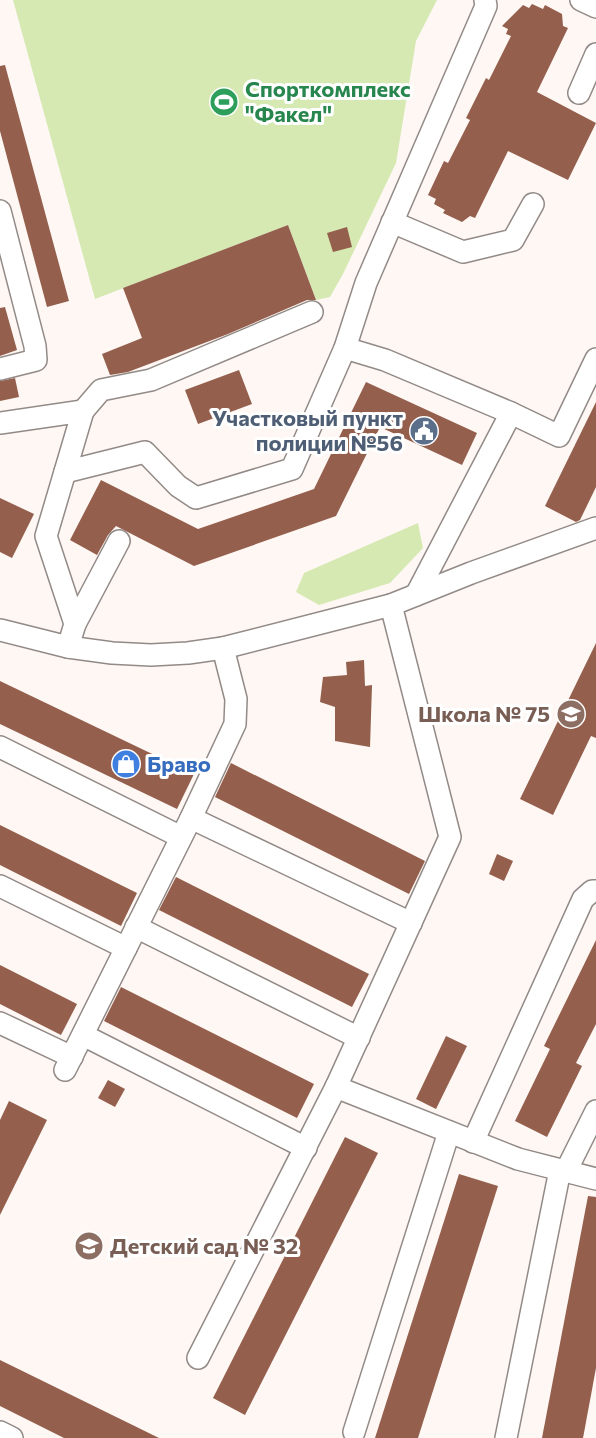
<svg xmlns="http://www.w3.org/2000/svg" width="596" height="1438" font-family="Commissioner,sans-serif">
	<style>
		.green { fill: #d6e9b2 }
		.building { fill: #945f4c }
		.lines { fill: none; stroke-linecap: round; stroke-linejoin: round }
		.minor-casing { stroke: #928a86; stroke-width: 24 }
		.minor { stroke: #fff; stroke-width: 21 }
		.labels { text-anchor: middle; stroke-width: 6; stroke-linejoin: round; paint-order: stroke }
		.leisure-label { font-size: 22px; font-weight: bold; fill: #27864d; stroke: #fff; text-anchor: start }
		.service-label { font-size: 22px; font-weight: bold; fill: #4e5e75; stroke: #fff; text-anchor: end }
		.education-label { font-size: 22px; font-weight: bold; fill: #785e54; stroke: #fff; text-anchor: end }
		.shop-label { font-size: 22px; font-weight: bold; fill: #366cbe; stroke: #fff; text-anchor: start }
	</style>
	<rect width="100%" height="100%" fill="#fef7f4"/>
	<g class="green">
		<path d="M13,0H437L416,41L396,163L343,274L330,297L316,300L288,225L95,299Z"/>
		<path d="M418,523L423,548L390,583L319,605L296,592L304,573Z"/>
	</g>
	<g class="building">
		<path d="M532,4L543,9L545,5L562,14L563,26L568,28L537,92L596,123L568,180L508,151L475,218L470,216L462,222L443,213L445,210L434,204L436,199L428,195L444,161L448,163L470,120L466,118L486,78L489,80L511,36L506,34L508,29L502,26L523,5L529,8Z"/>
		<path d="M5,65L69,301L47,307L0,131V66Z"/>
		<path d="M288,225L316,300H307L228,334L128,372L110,375L102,354L142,338L123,288Z"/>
		<path d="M347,227L352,247L333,252L327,233Z"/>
		<path d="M5,307L17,350L0,356V308Z"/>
		<path d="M239,370L252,404L198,424L185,390Z"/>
		<path d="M15,378L19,397L0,401V381Z"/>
		<path d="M366,382L477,433L462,465L380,427L336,516L194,566L116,526L108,535L97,555L70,540L101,480L198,529L314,489Z"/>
		<path d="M596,402V487L580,520L576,522L545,506Z"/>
		<path d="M0,498L34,514L12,558L0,552Z"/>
		<path d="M596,643V738L591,736L553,815L520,799Z"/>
		<path d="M364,660L365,686L372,685L370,747L335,741V707L320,702L323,677L347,675L346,662Z"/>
		<path d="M0,681L194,774L177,809L0,724Z"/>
		<path d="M231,763L425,861L409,894L215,797Z"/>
		<path d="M0,825L137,893L121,926L0,865Z"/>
		<path d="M497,854L513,861L504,881L489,874Z"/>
		<path d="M176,877L369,974L352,1007L159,910Z"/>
		<path d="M596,940V1024L576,1063L582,1066L547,1137L515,1121L550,1049L544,1046Z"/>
		<path d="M0,965L77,1004L61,1035L0,1004Z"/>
		<path d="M121,987L314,1084L297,1118L104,1021Z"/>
		<path d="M446,1036L467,1046L436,1109L416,1099Z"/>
		<path d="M108,1080L125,1089L115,1107L98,1098Z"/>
		<path d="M9,1101L47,1120L0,1215V1120Z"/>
		<path d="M345,1137L378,1153L245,1415L213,1398Z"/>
		<path d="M459,1174L498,1186L418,1438H375Z"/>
		<path d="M588,1196L596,1197V1368L583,1438H542Z"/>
		<path d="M0,1360L159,1438H64L0,1406Z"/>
	</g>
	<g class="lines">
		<g class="minor-casing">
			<g id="minor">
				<path d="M581,0L596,7"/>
				<path d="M579,93L596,54"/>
				<path d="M0,211L35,346L36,360L0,369"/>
				<path d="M392,222L463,252L513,240L533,204"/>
				<path d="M345,348L385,360L511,413"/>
				<path d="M83,411L101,390L151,380L312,312"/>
				<path d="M0,423L83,411L46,536L75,624L68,647"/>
				<path d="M65,472L145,452L178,486L196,498L292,469L345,348L366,283L486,6L485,0"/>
				<path d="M416,595L511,413L559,436L596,359"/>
				<path d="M75,624L119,541"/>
				<path d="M0,630L68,647L112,653L151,655L188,653L223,648L391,605L471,573L596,528"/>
				<path d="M0,747L181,837"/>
				<path d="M191,818L411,923"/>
				<path d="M0,886L126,948"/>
				<path d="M136,927L359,1038"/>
				<path d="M0,1023L72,1057"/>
				<path d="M83,1035L306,1148"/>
				<path d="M65,1070L191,818L235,724L236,699L223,648"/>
				<path d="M336,1087L518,1159L596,1179"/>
				<path d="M473,1142L583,899L592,891H596"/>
				<path d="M566,1171L596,1111"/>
				<path d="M198,1358L336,1087L450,837L391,605"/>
				<path d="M0,1432L12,1438"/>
				<path d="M354,1432L449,1132"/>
				<path d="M506,1438L560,1170"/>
			</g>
		</g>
		<use href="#minor" class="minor"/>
	</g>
	<defs>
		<g id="stadium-disc" transform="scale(1.5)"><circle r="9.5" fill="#2e9e5b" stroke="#fff"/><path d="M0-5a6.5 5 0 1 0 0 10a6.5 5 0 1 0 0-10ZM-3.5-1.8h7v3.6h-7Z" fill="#fff"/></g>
		<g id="civic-disc" transform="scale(1.5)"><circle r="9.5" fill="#5c6f8a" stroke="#fff"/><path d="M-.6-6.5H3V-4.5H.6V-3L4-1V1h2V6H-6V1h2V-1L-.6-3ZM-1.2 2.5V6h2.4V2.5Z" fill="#fff"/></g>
		<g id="school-disc" transform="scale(1.5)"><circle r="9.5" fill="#8d6e63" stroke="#fff"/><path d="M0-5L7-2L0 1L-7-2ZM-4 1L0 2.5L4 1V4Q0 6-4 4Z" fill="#fff"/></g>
		<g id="shop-disc" transform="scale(1.5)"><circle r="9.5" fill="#3f7fe0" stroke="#fff"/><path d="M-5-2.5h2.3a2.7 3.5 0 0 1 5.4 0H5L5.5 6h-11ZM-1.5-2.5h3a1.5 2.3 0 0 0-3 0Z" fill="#fff"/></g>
	</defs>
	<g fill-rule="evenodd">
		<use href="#stadium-disc" x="224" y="102"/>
		<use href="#civic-disc" x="424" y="431"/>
		<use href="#school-disc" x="571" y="714"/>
		<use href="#shop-disc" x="126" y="764"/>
		<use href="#school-disc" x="89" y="1246"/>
	</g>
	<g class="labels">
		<g class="leisure-label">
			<text x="245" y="97">Спорткомплекс<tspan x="245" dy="25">"Факел"</tspan></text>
		</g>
		<g class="service-label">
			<text x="403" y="426">Участковый пункт<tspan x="403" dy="25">полиции №56</tspan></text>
		</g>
		<g class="education-label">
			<text x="550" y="722">Школа № 75</text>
			<text x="110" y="1254" text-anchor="start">Детский сад № 32</text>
		</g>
		<g class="shop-label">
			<text x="147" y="772">Браво</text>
		</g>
	</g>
</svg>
